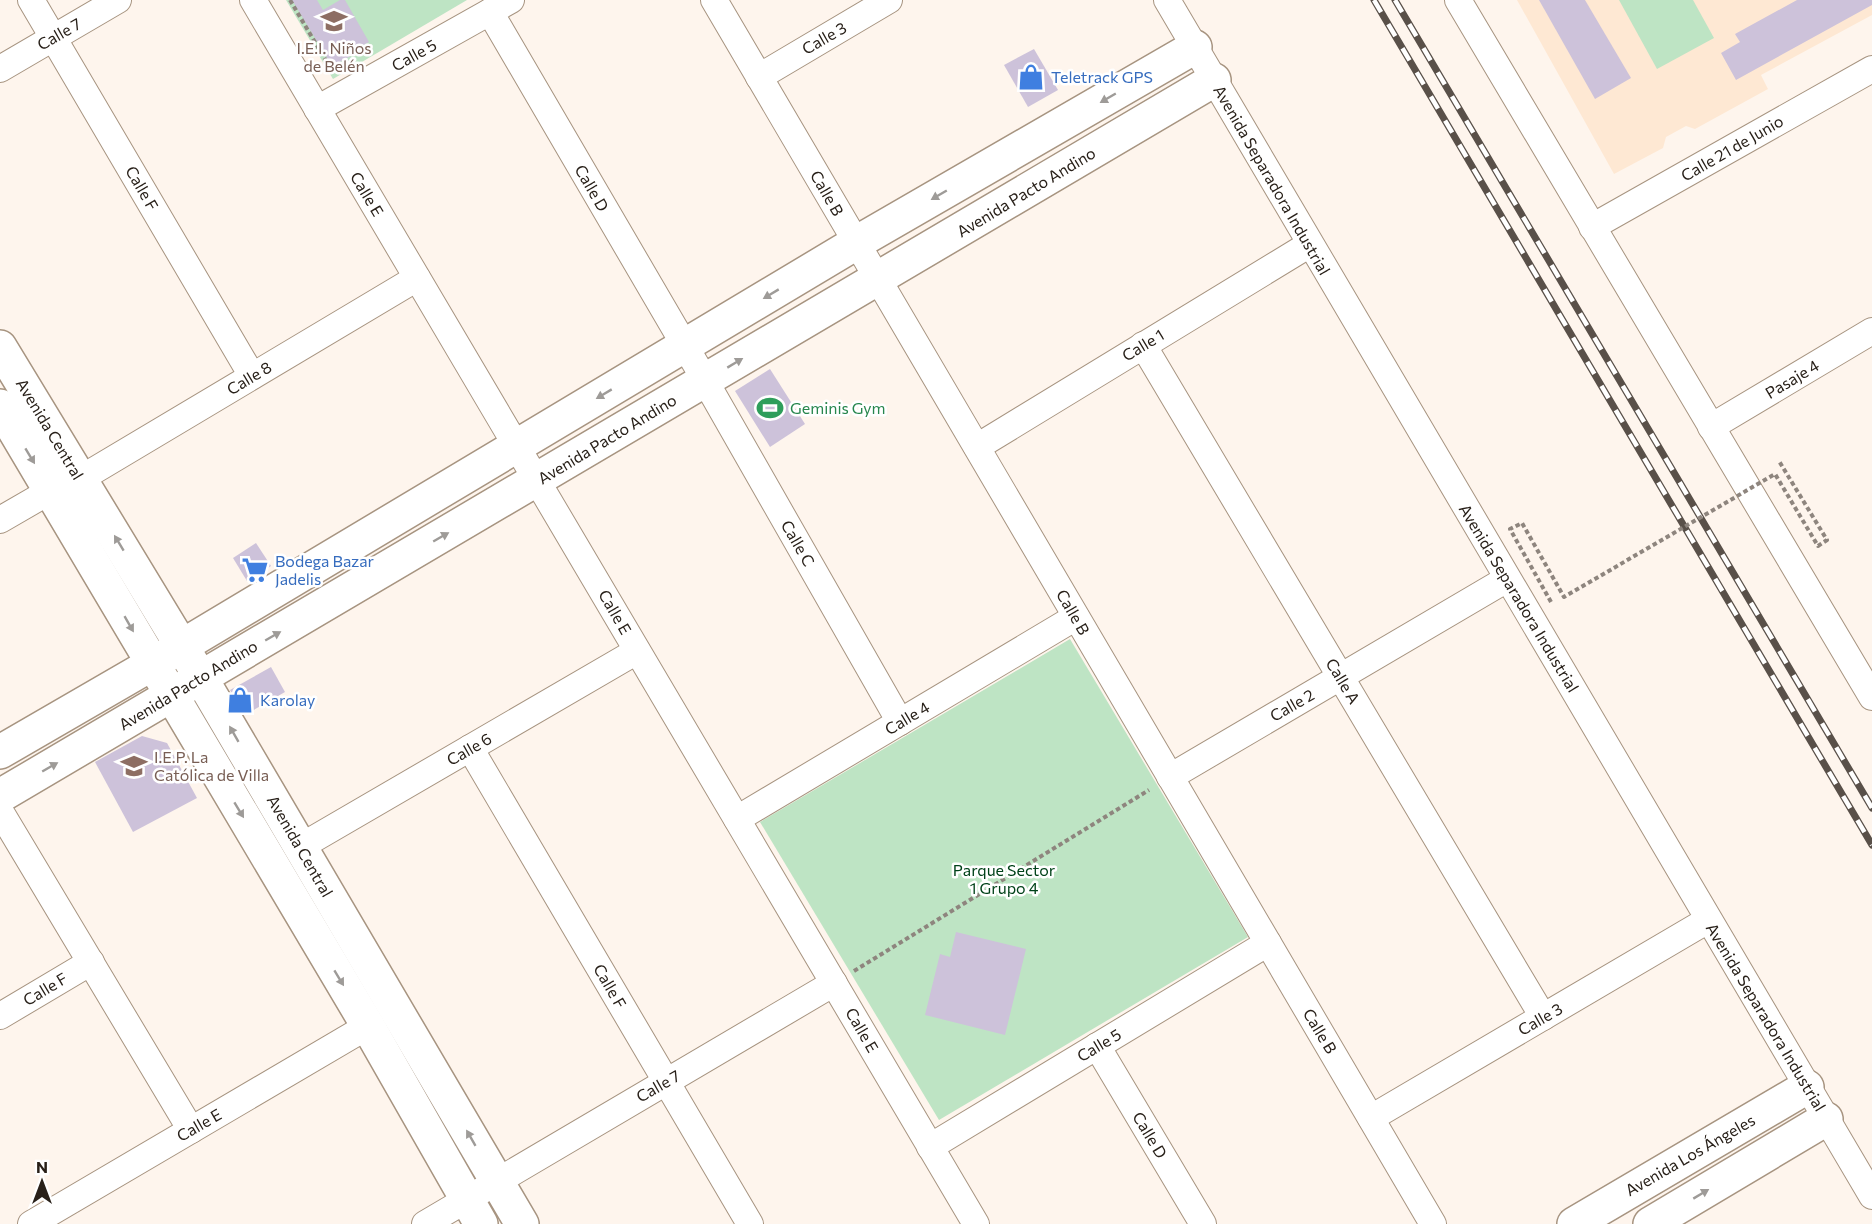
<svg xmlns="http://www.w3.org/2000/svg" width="1872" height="1224" font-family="Commissioner,sans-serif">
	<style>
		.built { fill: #fee8d3 }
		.green { fill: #bee4c4 }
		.building { fill: #cdc2da }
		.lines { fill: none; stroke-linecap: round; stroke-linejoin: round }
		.minor-casing { stroke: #a79480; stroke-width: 28 }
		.tertiary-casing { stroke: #a79480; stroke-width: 36 }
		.path { stroke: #8e857e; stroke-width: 4; stroke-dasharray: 4.5 3; stroke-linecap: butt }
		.minor { stroke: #fff; stroke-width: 26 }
		.tertiary { stroke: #fff; stroke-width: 33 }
		.rail-casing { stroke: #595049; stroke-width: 7 }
		.rail { stroke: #fff; stroke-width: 4.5; stroke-dasharray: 14; stroke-linecap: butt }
		.path-bridge { stroke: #8e857e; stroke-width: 4; stroke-dasharray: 4.5 3; stroke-linecap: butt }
		.oneway { fill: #9e9b98 }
		.labels { text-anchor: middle; stroke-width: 5; stroke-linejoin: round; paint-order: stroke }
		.street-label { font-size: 16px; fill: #282019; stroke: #fff }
		.education-label { font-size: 16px; fill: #785e54; stroke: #fff }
		.shop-label { font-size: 16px; fill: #366cbe; stroke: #fff; text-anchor: start }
		.leisure-label { font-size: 16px; fill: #27864d; stroke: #fff; text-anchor: start }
		.park-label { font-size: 16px; fill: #004219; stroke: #fff }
	</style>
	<rect width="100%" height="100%" fill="#fef5ed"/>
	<path class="built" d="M1517,0H1872V15L1761,75L1768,89L1695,129L1686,126L1666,137L1663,148L1614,174Z"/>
	<g class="green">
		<path d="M286,0H467L333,79Z"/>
		<path d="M1619,0H1693L1714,38L1657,69Z"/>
		<path d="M1070,639L1248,937L939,1120L760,822Z"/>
	</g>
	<g class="building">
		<path d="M292,0H317L323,10L340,0H345L369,42L349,53L351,56L332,66Z"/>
		<path d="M1539,0H1585L1631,78L1595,99Z"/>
		<path d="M1797,0H1872V5L1736,80L1721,53L1740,42L1735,34Z"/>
		<path d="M1034,49L1058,90L1028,107L1004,65Z"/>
		<path d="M770,369L805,424L770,447L735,391Z"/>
		<path d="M256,543L271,566L247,581L233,558Z"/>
		<path d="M271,667L285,692L245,715L230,690Z"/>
		<path d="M142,736L167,743L197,798L133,832L95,762Z"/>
		<path d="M956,932L1026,949L1005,1035L925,1015L940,954L950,957Z"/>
	</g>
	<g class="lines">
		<g class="minor-casing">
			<g id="minor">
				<path d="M31,0L252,376"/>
				<path d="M253,0L976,1224"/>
				<path d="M714,0L1433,1224"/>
				<path d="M1167,0L1872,1196"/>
				<path d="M1458,0L1872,697"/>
				<path d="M490,12L695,363L900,722"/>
				<path d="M0,69L118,0"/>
				<path d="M759,77L889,0"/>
				<path d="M317,109L511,0"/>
				<path d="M1592,227L1872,69"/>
				<path d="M1143,345L1543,1017"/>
				<path d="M1711,427L1872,331"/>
				<path d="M977,447L1310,244"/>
				<path d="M80,479L417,278"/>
				<path d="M0,520L50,491"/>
				<path d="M470,748L750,1224"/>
				<path d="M1170,777L1507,579"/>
				<path d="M0,811L191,1130"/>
				<path d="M737,819L1076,617"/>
				<path d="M300,847L637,651"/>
				<path d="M0,1016L91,962"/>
				<path d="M1097,1046L1203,1224"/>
				<path d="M1371,1118L1708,920"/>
				<path d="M930,1147L1268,943"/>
				<path d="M31,1224L368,1026"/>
				<path d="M425,1224L834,983"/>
			</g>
		</g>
		<g class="tertiary-casing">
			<g id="tertiary">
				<path d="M0,347L201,678L522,1224"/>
				<path d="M0,406L368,1026L481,1224"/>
				<path d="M0,752L152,664L856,243L1195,47"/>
				<path d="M0,796L1214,80"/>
				<path d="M1574,1224L1807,1087"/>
				<path d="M1650,1224L1826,1119"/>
			</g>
		</g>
		<g class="path">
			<path d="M290,0L332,71"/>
			<path d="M854,971L1149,790"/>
		</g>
		<use href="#minor" class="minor"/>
		<use href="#tertiary" class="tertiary"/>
		<g class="rail-casing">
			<g id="rail">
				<path d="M1374,0L1872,845"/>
				<path d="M1395,0L1872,808"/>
			</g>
		</g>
		<use href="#rail" class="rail"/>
		<path class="path-bridge" d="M1551,602L1510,529L1522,523L1564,597L1775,474L1818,546L1827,540L1779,461"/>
	</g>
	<defs><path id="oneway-solid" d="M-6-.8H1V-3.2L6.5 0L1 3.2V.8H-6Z" transform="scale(1.5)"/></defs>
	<g class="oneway">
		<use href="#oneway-solid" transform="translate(1108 98) rotate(150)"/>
		<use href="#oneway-solid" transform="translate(939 195) rotate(150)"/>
		<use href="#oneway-solid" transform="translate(771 294) rotate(149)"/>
		<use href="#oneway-solid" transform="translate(735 363) rotate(-31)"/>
		<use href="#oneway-solid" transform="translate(604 394) rotate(149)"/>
		<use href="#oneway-solid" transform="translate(30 456) rotate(59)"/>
		<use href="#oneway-solid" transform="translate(441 537) rotate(-30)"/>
		<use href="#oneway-solid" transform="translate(119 543) rotate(-121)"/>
		<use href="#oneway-solid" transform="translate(129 624) rotate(60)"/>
		<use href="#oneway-solid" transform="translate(273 636) rotate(-30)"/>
		<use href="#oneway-solid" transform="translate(234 734) rotate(-120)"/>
		<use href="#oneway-solid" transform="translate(50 767) rotate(-30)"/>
		<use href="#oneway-solid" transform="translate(239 810) rotate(59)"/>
		<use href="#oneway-solid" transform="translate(339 978) rotate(59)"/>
		<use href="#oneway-solid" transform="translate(471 1138) rotate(-120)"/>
		<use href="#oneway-solid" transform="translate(1701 1194) rotate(-31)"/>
	</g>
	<defs>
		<g id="school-bare" transform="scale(2.07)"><path d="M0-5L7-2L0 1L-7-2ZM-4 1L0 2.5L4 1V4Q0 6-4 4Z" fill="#8d6e63" stroke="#fff" stroke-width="2.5" paint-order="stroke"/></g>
		<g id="shop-bare" transform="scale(2.07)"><path d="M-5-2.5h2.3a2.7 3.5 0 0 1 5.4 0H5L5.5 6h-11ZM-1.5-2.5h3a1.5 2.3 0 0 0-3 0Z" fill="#3f7fe0" stroke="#fff" stroke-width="2.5" paint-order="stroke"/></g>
		<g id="stadium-bare" transform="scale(2.07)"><path d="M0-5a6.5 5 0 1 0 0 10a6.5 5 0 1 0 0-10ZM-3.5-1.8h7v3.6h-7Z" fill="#2e9e5b" stroke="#fff" stroke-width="2.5" paint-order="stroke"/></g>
		<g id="supermarket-bare" transform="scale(2.07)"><path d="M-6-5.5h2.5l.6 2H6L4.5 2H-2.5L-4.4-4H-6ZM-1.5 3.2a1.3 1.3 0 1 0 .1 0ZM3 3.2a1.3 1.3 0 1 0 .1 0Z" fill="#3f7fe0" stroke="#fff" stroke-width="2.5" paint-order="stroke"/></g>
	</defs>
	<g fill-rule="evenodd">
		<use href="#school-bare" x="334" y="21"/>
		<use href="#shop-bare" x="1031" y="77"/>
		<use href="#stadium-bare" x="770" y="408"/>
		<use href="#supermarket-bare" x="255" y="570"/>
		<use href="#shop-bare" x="240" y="700"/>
		<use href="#school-bare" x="134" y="766"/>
	</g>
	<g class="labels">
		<g class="street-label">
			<text transform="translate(59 34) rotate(-30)" y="6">Calle 7</text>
			<text transform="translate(824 38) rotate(-30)" y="6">Calle 3</text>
			<text transform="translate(414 55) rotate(-29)" y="6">Calle 5</text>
			<text transform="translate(1732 148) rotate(-30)" y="6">Calle 21 de Junio</text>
			<text transform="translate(1272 180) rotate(60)" y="6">Avenida Separadora Industrial</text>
			<text transform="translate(142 188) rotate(60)" y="6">Calle F</text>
			<text transform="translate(592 188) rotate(60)" y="6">Calle D</text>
			<text transform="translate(1026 192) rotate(-31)" y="6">Avenida Pacto Andino</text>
			<text transform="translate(827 193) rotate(60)" y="6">Calle B</text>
			<text transform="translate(367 194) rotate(59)" y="6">Calle E</text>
			<text transform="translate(1143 345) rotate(-31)" y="6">Calle 1</text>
			<text transform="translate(249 378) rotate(-31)" y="6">Calle 8</text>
			<text transform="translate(1792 379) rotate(-31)" y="6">Pasaje 4</text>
			<text transform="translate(50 429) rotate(59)" y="6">Avenida Central</text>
			<text transform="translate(607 439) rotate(-31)" y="6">Avenida Pacto Andino</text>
			<text transform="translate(798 543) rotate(60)" y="6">Calle C</text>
			<text transform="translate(1519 598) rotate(59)" y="6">Avenida Separadora Industrial</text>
			<text transform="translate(615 612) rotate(60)" y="6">Calle E</text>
			<text transform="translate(1073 612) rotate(60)" y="6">Calle B</text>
			<text transform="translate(1343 681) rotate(59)" y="6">Calle A</text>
			<text transform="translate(188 685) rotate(-31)" y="6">Avenida Pacto Andino</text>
			<text transform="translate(1292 705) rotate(-30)" y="6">Calle 2</text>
			<text transform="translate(907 718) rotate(-31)" y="6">Calle 4</text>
			<text transform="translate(469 749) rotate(-30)" y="6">Calle 6</text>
			<text transform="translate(300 846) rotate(60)" y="6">Avenida Central</text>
			<text transform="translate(610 986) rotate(60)" y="6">Calle F</text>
			<text transform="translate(45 989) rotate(-31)" y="6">Calle F</text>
			<text transform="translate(1766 1017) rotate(59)" y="6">Avenida Separadora Industrial</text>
			<text transform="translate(1540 1019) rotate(-30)" y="6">Calle 3</text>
			<text transform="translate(862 1030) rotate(60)" y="6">Calle E</text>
			<text transform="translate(1320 1031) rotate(59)" y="6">Calle B</text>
			<text transform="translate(1099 1045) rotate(-31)" y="6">Calle 5</text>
			<text transform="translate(658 1086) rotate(-30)" y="6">Calle 7</text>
			<text transform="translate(199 1125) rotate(-30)" y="6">Calle E</text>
			<text transform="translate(1150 1135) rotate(59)" y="6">Calle D</text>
			<text transform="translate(1690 1155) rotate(-30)" y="6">Avenida Los Ángeles</text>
		</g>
		<g class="education-label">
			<text x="334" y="54">I.E.I. Niños<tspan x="334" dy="18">de Belén</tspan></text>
			<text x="154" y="763" text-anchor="start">I.E.P. La<tspan x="154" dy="18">Católica de Villa</tspan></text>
		</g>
		<g class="shop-label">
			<text x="1051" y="83">Teletrack GPS</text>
			<text x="275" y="567">Bodega Bazar<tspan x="275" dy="18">Jadelis</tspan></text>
			<text x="260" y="706">Karolay</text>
		</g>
		<g class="leisure-label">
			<text x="790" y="414">Geminis Gym</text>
		</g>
		<g class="park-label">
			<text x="1004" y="876">Parque Sector<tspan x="1004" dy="18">1 Grupo 4</tspan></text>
		</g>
	</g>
	<g transform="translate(42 1182)" stroke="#ffffff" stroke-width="4.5" paint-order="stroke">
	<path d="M0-4.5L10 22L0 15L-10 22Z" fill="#282019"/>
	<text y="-9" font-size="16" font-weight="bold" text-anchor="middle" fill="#282019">N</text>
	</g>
</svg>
